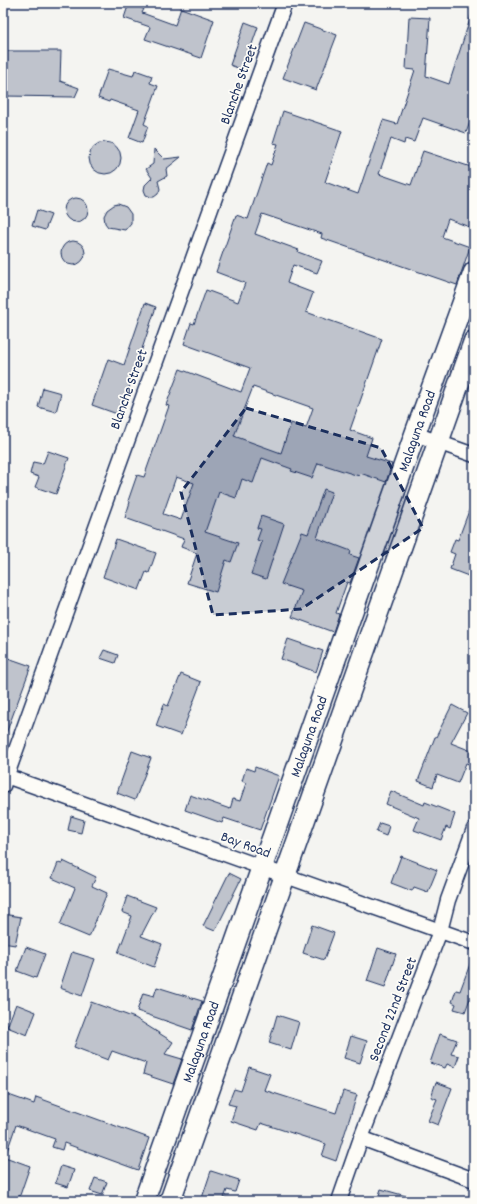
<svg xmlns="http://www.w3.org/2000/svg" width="477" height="1204" font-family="Dekko,sans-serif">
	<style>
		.building { fill: #bfc3cc; stroke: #1b2f5e; fill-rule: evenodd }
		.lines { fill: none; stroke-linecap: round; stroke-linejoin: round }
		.street-casing { stroke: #1b2f5e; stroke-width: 17 }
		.secondary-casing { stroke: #1b2f5e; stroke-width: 23 }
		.street { stroke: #fdfcf7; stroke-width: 14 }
		.secondary { stroke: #fdfcf7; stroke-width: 20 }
		.marked { fill: #1b2f5e; fill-opacity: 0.2; stroke: #1b2f5e; stroke-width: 3; stroke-dasharray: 8 5; stroke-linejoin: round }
		.labels { text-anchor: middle; stroke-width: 3.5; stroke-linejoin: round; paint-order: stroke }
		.street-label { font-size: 15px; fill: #1b2f5e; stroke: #fdfcf7 }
	</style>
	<rect width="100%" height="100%" fill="#f4f4f1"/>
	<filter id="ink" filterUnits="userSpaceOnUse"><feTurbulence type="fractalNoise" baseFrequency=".025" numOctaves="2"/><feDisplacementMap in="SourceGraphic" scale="8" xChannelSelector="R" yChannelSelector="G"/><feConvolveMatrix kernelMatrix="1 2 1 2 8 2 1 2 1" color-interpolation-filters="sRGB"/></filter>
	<g filter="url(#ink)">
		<g class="building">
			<path d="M129,3L144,9L142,13L175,25L181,8L214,20L201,58L145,39L150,27L124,18Z"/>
			<path d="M472,13H474V111L466,133L423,118L414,142L405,139L404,144L391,139L379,174L411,185L423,151L474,168V223L472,228L448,219L442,237L470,247L457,285L321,238L322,234L262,214L255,234L299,250L298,252L322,261L317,273L293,265L287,283L313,293L306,312L382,339L350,430L372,438L366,456L392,464L386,482L360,473L359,476L318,463L312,478L291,471L292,469L262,458L253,483L242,479L236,498L219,492L205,532L238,543L231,562L226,560L216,592L187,583L197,553L181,547L184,539L125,518L130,502L128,501L137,475L144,477L169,406L166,405L180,369L241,392L250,368L184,344L191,323L194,324L206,290L238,302L245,283L216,272L236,215L248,219L267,163L271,165L278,144L273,143L283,111L342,131L325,182L358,194L383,120L397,124L415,70L406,69L409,17L430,18L426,76L449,84ZM253,387L313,408L306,428L291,423L281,453L234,436ZM176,477L194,483L181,520L163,514Z"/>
			<path d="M245,22L258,27L243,70L230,65Z"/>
			<path d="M304,23L337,35L316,90L283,78Z"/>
			<path d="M3,51H61L60,81L79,88L75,97L3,96Z"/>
			<path d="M108,69L133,76L135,70L152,76L150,83L158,86L144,124L148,126L142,143L129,138L139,110L110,100L109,102L98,98Z"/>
			<circle cx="105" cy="158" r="16"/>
			<path d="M154,149L164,159L181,157L166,169L167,176L158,181L160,189L158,194L154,197H151L146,195L144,190L145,185L152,178L146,169L153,164Z"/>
			<circle cx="76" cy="210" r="12"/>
			<path d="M118,204L126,207L131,214V223L125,230L108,227L105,223L104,216L107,210L114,205Z"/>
			<path d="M37,210L51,215L45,230L32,226Z"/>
			<circle cx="73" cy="253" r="12"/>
			<path d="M145,303L156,307L120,415L92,405L108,359L124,365Z"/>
			<path d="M43,388L61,393L56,412L38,407Z"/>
			<path d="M48,451L69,458L56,494L35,487L39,477L30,474L33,462L43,464Z"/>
			<path d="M324,489L332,492L317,538L351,551L350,555L359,558L350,583L347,582L336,613L339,614L333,632L292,617L302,591L281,584L302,532L308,534Z"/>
			<path d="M473,500H474V569L471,577L450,569L455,554L450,552L455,539L458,540Z"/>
			<path d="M261,516L284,524L266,579L251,574L262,542L257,540L261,529L257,528Z"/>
			<path d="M116,539L156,553L149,573L146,572L139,590L103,577Z"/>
			<path d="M288,639L323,651L316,672L281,659Z"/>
			<path d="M104,650L118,655L115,663L100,658Z"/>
			<path d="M8,658L31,666L4,739H3V671Z"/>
			<path d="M181,674L201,682L181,735L156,726L164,704L168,706Z"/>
			<path d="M452,705L467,713L451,743L474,752V766L466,763L458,783L437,775L433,787L418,781L435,737H436Z"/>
			<path d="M132,751L151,758L135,800L117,793Z"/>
			<path d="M255,767L279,776L260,830L224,818L222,823L185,810L190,795L230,809L233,799L240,801L246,783L242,781L246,768L254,771Z"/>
			<path d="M391,791L424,805L425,802L455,814L450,829L446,827L441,840L414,830L419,818L386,804Z"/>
			<path d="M71,816L84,820L81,833L68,830Z"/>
			<path d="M380,823L389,826L386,836L376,832Z"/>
			<path d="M401,856L437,870L428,892L414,887L412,891L391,883Z"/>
			<path d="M63,861L96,877L92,886L107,893L89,937L60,925L75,888L52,878L58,863L62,864Z"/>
			<path d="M229,873L241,879L215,931L203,926Z"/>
			<path d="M127,896L156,907L141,936L162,944L154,967L118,953L132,916L122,912Z"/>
			<path d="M3,914L21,917L15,945L3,943Z"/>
			<path d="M312,925L334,933L324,960L303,953Z"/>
			<path d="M26,947L45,954L36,978L17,971Z"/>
			<path d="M378,948L396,954L385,987L367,981Z"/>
			<path d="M72,952L95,959L82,996L60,988Z"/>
			<path d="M473,956L474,957V988L465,1012L454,1009L456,1004L452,1002L456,990L460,991Z"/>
			<path d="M157,987L202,1001L192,1030L137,1011L143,993L154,996Z"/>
			<path d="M91,1002L135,1018L173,1042L165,1054L182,1059L173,1084L143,1074L146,1063L112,1051L108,1060L74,1047Z"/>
			<path d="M16,1004L36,1012L27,1035L7,1027Z"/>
			<path d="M277,1015L299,1022L291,1050L269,1043Z"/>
			<path d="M440,1034L457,1040L451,1054L459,1056L455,1067L447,1064L445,1068L430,1063Z"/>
			<path d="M351,1036L367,1041L360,1063L344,1058Z"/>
			<path d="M249,1067L270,1074L264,1090L336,1113L343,1091L357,1095L336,1161L322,1156L326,1144L261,1123L258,1130L231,1121L236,1106L228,1104L234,1089L241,1091Z"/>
			<path d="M436,1082L452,1088L438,1125L428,1121L437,1099L431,1097Z"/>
			<path d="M3,1093L34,1104L36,1097L149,1138L138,1170L64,1143L62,1150L52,1147L55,1139L16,1125L5,1157L30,1166L18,1201L3,1196Z"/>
			<path d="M61,1166L74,1170L68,1187L55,1183Z"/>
			<path d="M211,1171L239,1180L235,1192L227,1190L223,1201H201Z"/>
			<path d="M95,1178L107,1182L102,1195L90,1191Z"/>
			<path d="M381,1189L413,1198V1201H377Z"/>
		</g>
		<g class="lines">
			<g class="street-casing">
				<g id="street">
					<path d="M415,434L474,455"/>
					<path d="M6,776L474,943"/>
					<path d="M3,786L285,3"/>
					<path d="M361,1138L474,1180"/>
					<path d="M339,1201L361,1138L440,931L448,900L474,829"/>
				</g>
			</g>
			<g class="secondary-casing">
				<g id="secondary">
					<path id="s1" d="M144,1201L415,434L474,272"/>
					<path d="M170,1201L474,341"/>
				</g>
			</g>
			<use href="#street" class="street"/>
			<use href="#secondary" class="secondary"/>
		</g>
	</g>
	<path class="marked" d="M246,408L381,448L423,528L301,609L213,615L181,492Z"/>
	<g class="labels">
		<g class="street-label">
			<text transform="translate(238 84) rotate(-70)" y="5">Blanche Street</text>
			<text transform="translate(128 389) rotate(-70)" y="5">Blanche Street</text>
			<text dy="5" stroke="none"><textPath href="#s1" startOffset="817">Malaguna Road</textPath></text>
			<text dy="5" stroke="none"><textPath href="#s1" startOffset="493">Malaguna Road</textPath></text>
			<text transform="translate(246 844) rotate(20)" y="5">Bay Road</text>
			<text transform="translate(392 1009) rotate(-69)" y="5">Second 22nd Street</text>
			<text dy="5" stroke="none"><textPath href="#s1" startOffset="169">Malaguna Road</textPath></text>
		</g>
	</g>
	<rect width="477" height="1204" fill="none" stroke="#fdfcf7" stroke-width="16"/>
	<rect x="8" y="8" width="461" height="1188" fill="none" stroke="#1b2f5e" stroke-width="1.5" filter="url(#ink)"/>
</svg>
